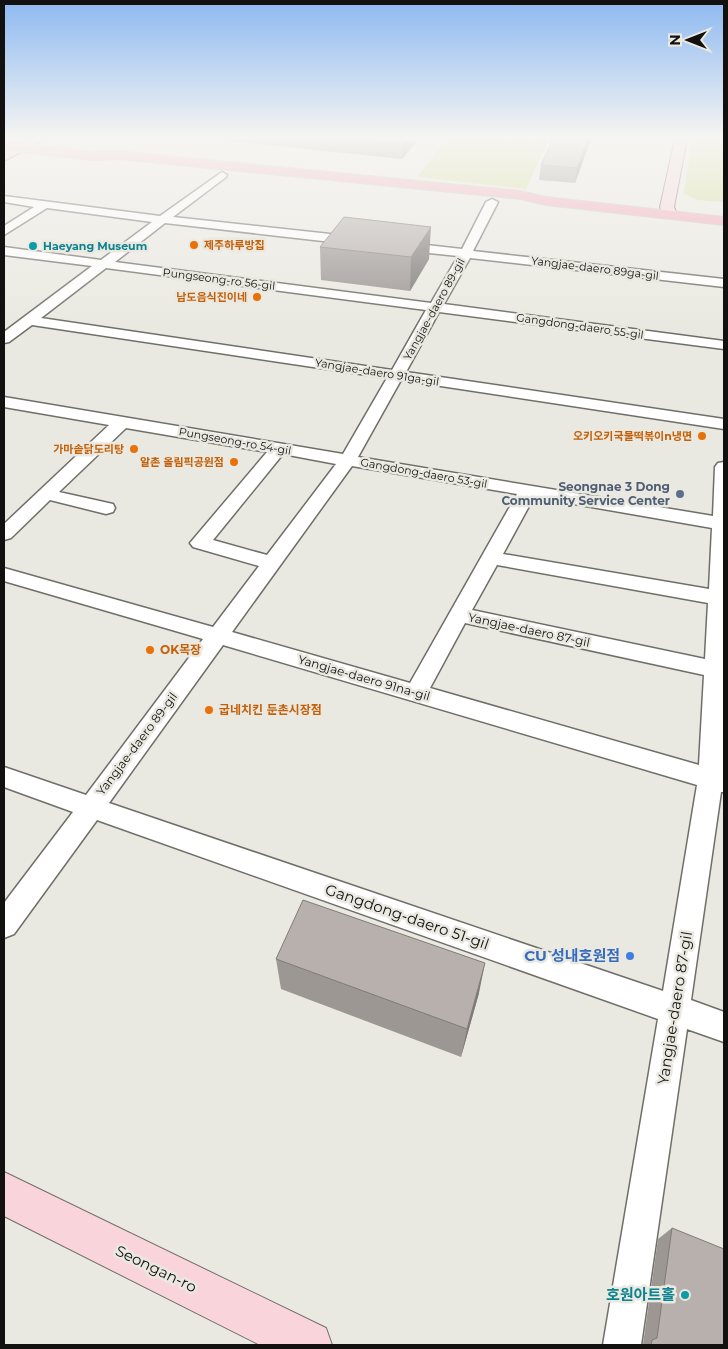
<svg xmlns="http://www.w3.org/2000/svg" width="728" height="1349" font-family="Montserrat,'Noto Sans KR',sans-serif">
	<style>
		.built { fill: #e0dece }
		.green { fill: #d3de99 }
		.lines { fill: none; stroke-linecap: round; stroke-linejoin: round }
		.street-casing { stroke: #706e68; stroke-width: 3 }
		.secondary-casing { stroke: #706e68; stroke-width: 2 }
		.primary-casing { stroke: #c6c6c5; stroke-width: 2 }
		.street { fill: #fff; fill-rule: evenodd }
		.secondary { fill: #f9d4db; fill-rule: evenodd }
		.primary { fill: #f4a9b6; fill-rule: evenodd }
		.wall { fill: #9d9794 }
		.shaded-wall { fill: #807b78 }
		.building { fill: #b7b0ac; stroke: #807b78 }
		.food-dot { fill: #e8710a; stroke: #eae9e1; stroke-width: 2 }
		.culture-dot { fill: #0f9aa8; stroke: #eae9e1; stroke-width: 2 }
		.service-dot { fill: #5c6f8a; stroke: #eae9e1; stroke-width: 2 }
		.shop-dot { fill: #3f7fe0; stroke: #eae9e1; stroke-width: 2 }
		.labels { text-anchor: middle; stroke-width: 5; stroke-linejoin: round; paint-order: stroke }
		.far-food-label { font-size: 11px; font-weight: bold; fill: #c56008; stroke: #eae9e1; text-anchor: end }
		.far-culture-label { font-size: 11px; font-weight: bold; fill: #0d838f; stroke: #eae9e1; text-anchor: start }
		.far-street-label { font-size: 11px; fill: #12110f; stroke: #eae9e1 }
		.service-label { font-size: 12px; font-weight: bold; fill: #4e5e75; stroke: #eae9e1; text-anchor: end }
		.street-label { font-size: 12px; fill: #12110f; stroke: #eae9e1 }
		.food-label { font-size: 12px; font-weight: bold; fill: #c56008; stroke: #eae9e1; text-anchor: start }
		.near-street-label { font-size: 15px; fill: #12110f; stroke: #eae9e1 }
		.near-shop-label { font-size: 15px; font-weight: bold; fill: #366cbe; stroke: #eae9e1; text-anchor: end }
		.near-culture-label { font-size: 15px; font-weight: bold; fill: #0d838f; stroke: #eae9e1; text-anchor: end }
	</style>
	<rect width="100%" height="100%" fill="#eae9e1"/>
	<path class="built" d="M527,139H658L655,151Z"/>
	<g class="green">
		<path d="M447,139L548,141L526,189L417,177Z"/>
		<path d="M692,139H724V202L698,200L684,194Z"/>
	</g>
	<g class="lines">
		<g class="street-casing">
			<path id="street" d="M222,172L227,175L226,177L173,217L358,237L364,241L358,245L165,223L115,262L431,303L458,256L400,250L394,246L400,242L462,249L486,202L492,199L498,202L473,251L724,279V287L470,258L444,304L724,341V349L439,312L406,372L724,419V429L401,380L358,457L713,516L715,467L718,463L724,462V792H721L691,1000L724,1012V1042L687,1029L641,1345H603L658,1019L97,820L14,934L4,938V903L73,812L4,787V767L86,795L203,639L4,581V568L213,627L259,566L193,547L190,543L267,452L126,428L59,492L113,504L115,508L113,512L106,514L50,500L11,538L4,540V524L109,425L4,407V397L343,454L387,378L32,325L9,342L4,343V332L92,266L4,255V247L101,260L152,222L47,208L4,235V226L34,207L4,202V196L160,216ZM106,268L426,310L392,370L41,318ZM283,454L336,464L267,555L213,540ZM352,466L517,494L410,683L232,632ZM534,497L712,528L709,589L503,554ZM497,565L708,603L705,659L472,610ZM465,623L704,675L699,765L430,688ZM223,645L697,785L663,991L109,803Z"/>
		</g>
		<g class="secondary-casing">
			<g id="secondary">
				<path d="M30,139H45L4,161V152Z"/>
				<path d="M675,139H687L674,207L677,214L670,218L665,217L660,207Z"/>
				<path d="M4,1172L326,1328L332,1345H260L4,1216Z"/>
			</g>
		</g>
		<g class="primary-casing">
			<path id="primary" d="M4,142L91,152L119,151L521,191L546,197L724,217V225L546,205L521,199L119,159L91,160L4,150Z"/>
		</g>
		<use href="#street" class="street"/>
		<use href="#secondary" class="secondary"/>
		<use href="#primary" class="primary"/>
	</g>
	<g class="wall">
		<path d="M211,139H419L402,159Z"/>
		<path d="M553,139H591L575,183L539,180L541,165Z"/>
		<path d="M320,247L429,259L410,291L321,280Z"/>
		<path d="M276,959L479,993L461,1057L281,989Z"/>
		<path d="M672,1228L724,1345H641L643,1344L658,1239Z"/>
	</g>
	<g class="shaded-wall">
		<path d="M407,139H419L402,159L403,144Z"/>
		<path d="M588,139H591L575,183L577,168Z"/>
		<path d="M431,227L429,259L410,291L411,257Z"/>
		<path d="M485,963L479,993L461,1057L467,1029Z"/>
	</g>
	<g class="building">
		<path d="M350,139H407L403,144Z"/>
		<path d="M553,139H588L577,168L541,165Z"/>
		<path d="M344,217L431,227L411,257L320,247Z"/>
		<path d="M303,900L485,963L467,1029L276,959Z"/>
		<path d="M672,1228L724,1249V1345H651L652,1340L657,1338Z"/>
	</g>
	<linearGradient id="sky" x2="0" y2="1"><stop stop-color="#8db9f1"/><stop offset="0.42" stop-color="#f6f5f2"/><stop offset="1" stop-color="#f6f5f2" stop-opacity="0"/></linearGradient>
	<rect width="728" height="328" fill="url(#sky)"/>
	<g class="food-dot">
		<circle cx="194" cy="245" r="5"/>
		<circle cx="257" cy="297" r="5"/>
		<circle cx="702" cy="436" r="5"/>
		<circle cx="134" cy="449" r="5"/>
		<circle cx="234" cy="462" r="5"/>
		<circle cx="150" cy="650" r="5"/>
		<circle cx="209" cy="710" r="5"/>
	</g>
	<g class="culture-dot">
		<circle cx="33" cy="246" r="5"/>
		<circle cx="685" cy="1295" r="5"/>
	</g>
	<circle class="service-dot" cx="680" cy="494" r="5"/>
	<circle class="shop-dot" cx="630" cy="956" r="5"/>
	<g class="labels">
		<g class="far-food-label">
			<text x="204" y="249" text-anchor="start">제주하루방집</text>
			<text x="247" y="301">남도음식진이네</text>
			<text x="692" y="440">오키오키국물떡볶이n냉면</text>
			<text x="124" y="453">가마솥닭도리탕</text>
			<text x="224" y="466">알촌 올림픽공원점</text>
		</g>
		<g class="far-culture-label">
			<text x="43" y="250">Haeyang Museum</text>
		</g>
		<g class="far-street-label">
			<text transform="translate(595 268) rotate(7)" y="4">Yangjae-daero 89ga-gil</text>
			<text transform="translate(219 279) rotate(7)" y="4">Pungseong-ro 56-gil</text>
			<text transform="translate(434 309) rotate(-61)" y="4">Yangjae-daero 89-gil</text>
			<text transform="translate(580 326) rotate(8)" y="4">Gangdong-daero 55-gil</text>
			<text transform="translate(377 372) rotate(9)" y="4">Yangjae-daero 91ga-gil</text>
			<text transform="translate(235 441) rotate(10)" y="4">Pungseong-ro 54-gil</text>
			<text transform="translate(424 473) rotate(10)" y="4">Gangdong-daero 53-gil</text>
		</g>
		<g class="service-label">
			<text x="670" y="491">Seongnae 3 Dong<tspan x="670" dy="14">Community Service Center</tspan></text>
		</g>
		<g class="street-label">
			<text transform="translate(529 630) rotate(12)" y="4">Yangjae-daero 87-gil</text>
			<text transform="translate(364 678) rotate(16)" y="4">Yangjae-daero 91na-gil</text>
			<text transform="translate(137 744) rotate(-53)" y="4">Yangjae-daero 89-gil</text>
		</g>
		<g class="food-label">
			<text x="160" y="654">OK목장</text>
			<text x="219" y="714">굽네치킨 둔촌시장점</text>
		</g>
		<g class="near-street-label">
			<text transform="translate(407 917) rotate(19)" y="5">Gangdong-daero 51-gil</text>
			<text transform="translate(675 1008) rotate(-81)" y="5">Yangjae-daero 87-gil</text>
			<text transform="translate(156 1269) rotate(26)" y="5">Seongan-ro</text>
		</g>
		<g class="near-shop-label">
			<text x="620" y="961">CU 성내호원점</text>
		</g>
		<g class="near-culture-label">
			<text x="675" y="1300">호원아트홀</text>
		</g>
	</g>
	<rect width="728" height="1349" fill="none" stroke="#12110f" stroke-width="10"/>
	<g transform="translate(688 40) rotate(270)" stroke="#eae9e1" stroke-width="4" paint-order="stroke">
	<path d="M0-4L9 19L0 12L-9 19Z" fill="#12110f"/>
	<text y="-8" font-size="14" font-weight="bold" text-anchor="middle" fill="#12110f">N</text>
	</g>
</svg>
